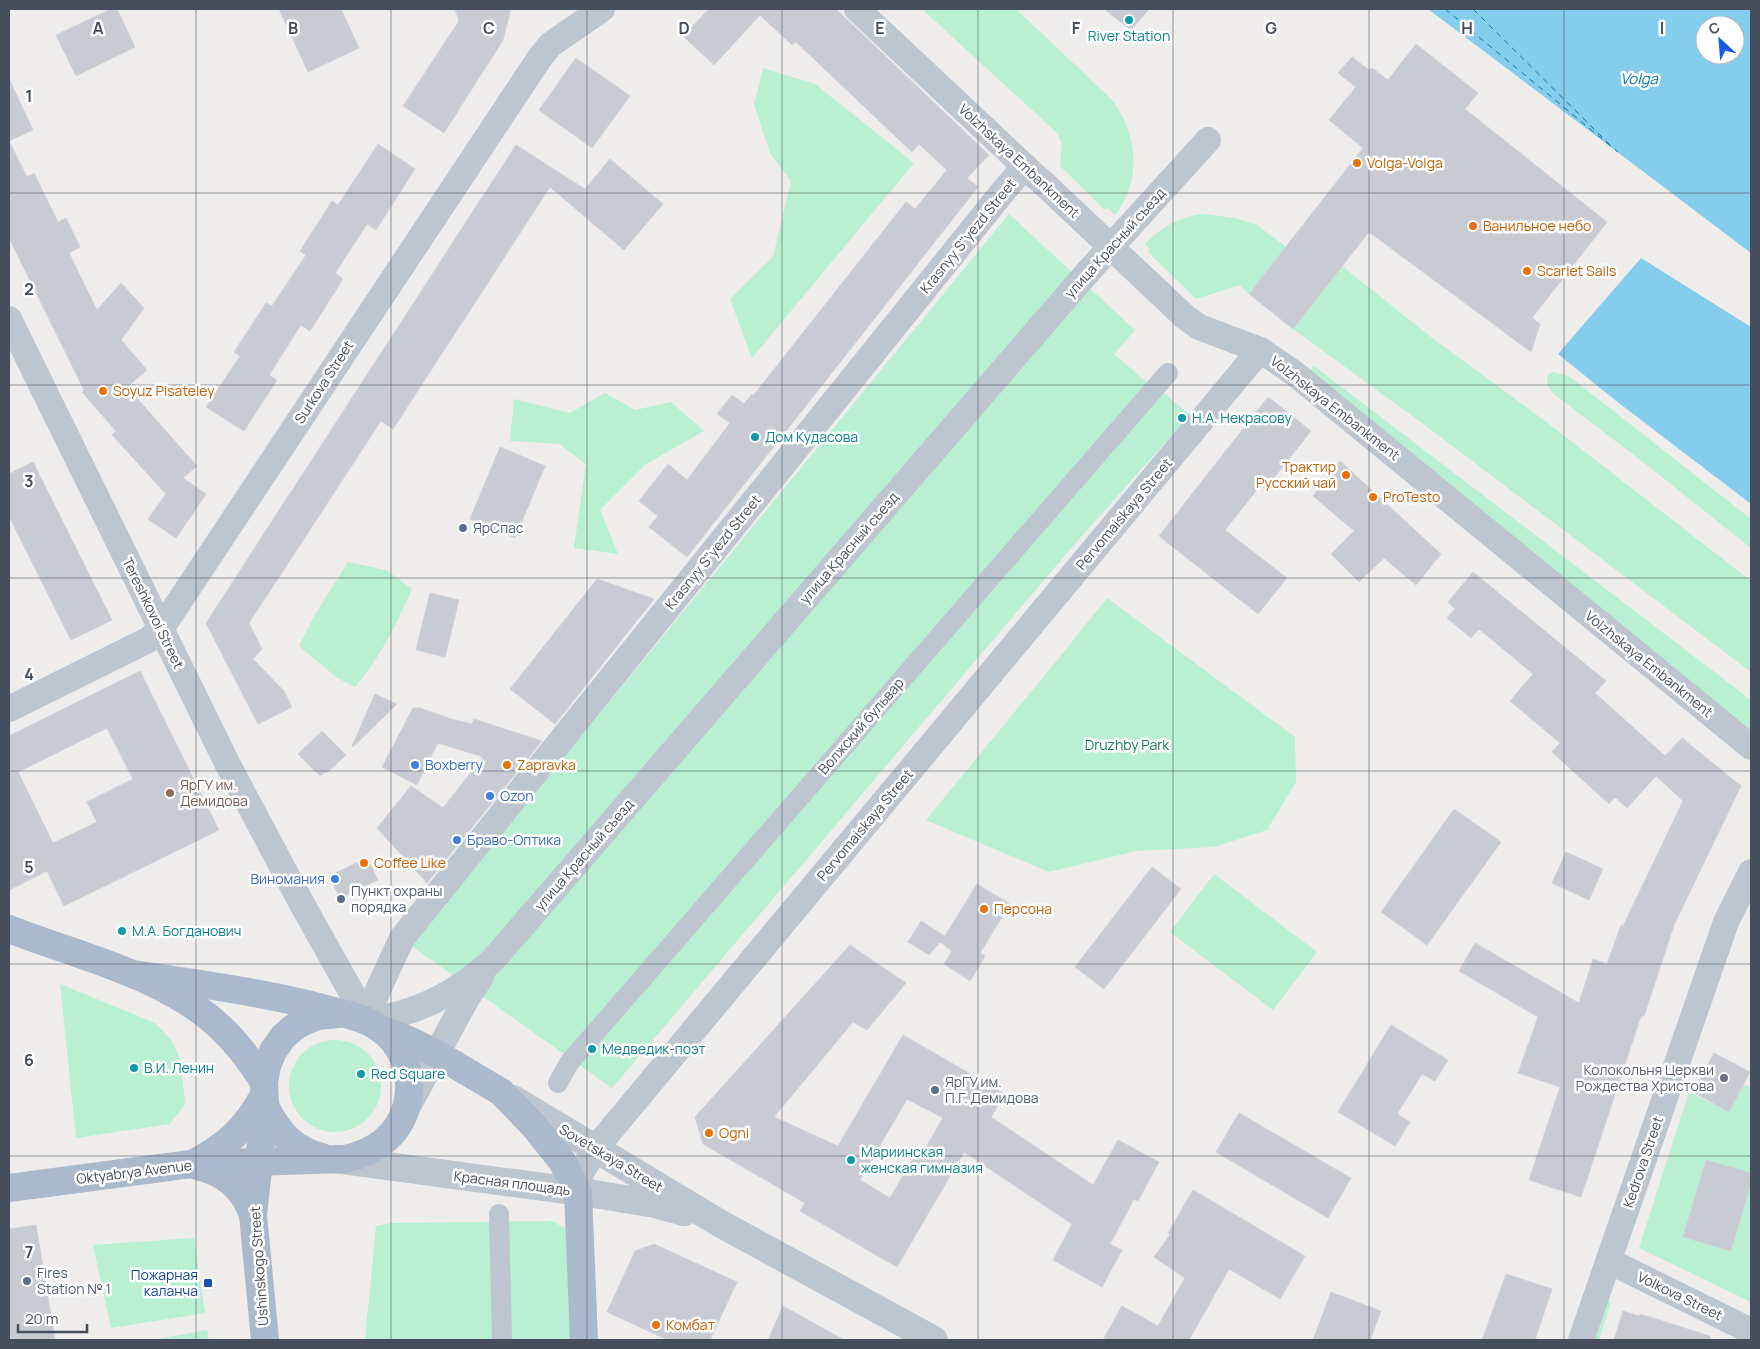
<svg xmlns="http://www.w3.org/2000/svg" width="1760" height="1349" font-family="Manrope,sans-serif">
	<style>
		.green { fill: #b9efd3 }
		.water { fill: #85cded; fill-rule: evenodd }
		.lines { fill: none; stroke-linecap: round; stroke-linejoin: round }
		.ferry { stroke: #0a78a8; stroke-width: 1; stroke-dasharray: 6 5; stroke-linecap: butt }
		.building { fill: #c9cbd2; stroke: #d0d2d8; fill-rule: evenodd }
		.pedestrian { stroke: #bdc5cf; stroke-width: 20 }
		.minor { stroke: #bdc5cf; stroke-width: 26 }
		.tertiary { stroke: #bdc5cf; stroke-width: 28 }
		.primary { stroke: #abb9cc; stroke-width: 28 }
		.minor-bridge { stroke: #bdc5cf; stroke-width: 26 }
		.grid { fill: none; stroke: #454e5a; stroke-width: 1; stroke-opacity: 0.55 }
		.culture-dot { fill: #0f9aa8; stroke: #fff; stroke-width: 2 }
		.food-dot { fill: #e8710a; stroke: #fff; stroke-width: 2 }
		.service-dot { fill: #5c6f8a; stroke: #fff; stroke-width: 2 }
		.shop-dot { fill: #3f7fe0; stroke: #fff; stroke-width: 2 }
		.education-dot { fill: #8d6e63; stroke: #fff; stroke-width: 2 }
		.worship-dot { fill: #6b7280; stroke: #fff; stroke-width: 2 }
		.transit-dot { fill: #1a4fb4; stroke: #fff; stroke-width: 2 }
		.labels { text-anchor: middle; stroke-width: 5; stroke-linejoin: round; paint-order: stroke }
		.culture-label { font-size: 14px; fill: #0d838f; stroke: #fff; text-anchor: start }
		.street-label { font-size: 14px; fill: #454e5a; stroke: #fff }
		.food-label { font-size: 14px; fill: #c56008; stroke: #fff; text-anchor: start }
		.service-label { font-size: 14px; fill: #4e5e75; stroke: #fff; text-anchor: start }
		.park-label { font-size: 14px; fill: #157c52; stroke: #fff }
		.shop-label { font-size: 14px; fill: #366cbe; stroke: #fff; text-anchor: start }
		.education-label { font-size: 14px; fill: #785e54; stroke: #fff; text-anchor: start }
		.worship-label { font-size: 14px; fill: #5b616d; stroke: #fff; text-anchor: end }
		.transit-label { font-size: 14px; fill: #164399; stroke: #fff; text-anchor: end }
		.water-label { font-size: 15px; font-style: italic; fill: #0a78a8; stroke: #fff }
		.grid-label { font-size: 16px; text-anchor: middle; font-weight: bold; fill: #454e5a; stroke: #fff; stroke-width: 5; stroke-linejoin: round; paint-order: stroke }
	</style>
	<rect width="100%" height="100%" fill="#efecec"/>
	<g class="green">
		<path d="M922,9H1016L1112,100C1138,134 1142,181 1115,215L1107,208L1105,210L1060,166L1062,144L1057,133Z"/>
		<path d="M763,68L815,84L914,163L752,358L730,299L773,257L791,181L770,153L754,104Z"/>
		<path d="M1009,214L1135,330L1114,354L1145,381L1164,393L1190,415L1079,539L612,1088L410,945Z"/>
		<path d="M1203,214L1235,218L1257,225L1286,247L1249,294L1239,285L1196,299L1148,252L1150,249L1145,244C1161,227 1179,217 1203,214Z"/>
		<path d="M1342,266L1431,337L1549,424L1751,581V672L1422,423L1293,329Z"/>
		<path d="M1314,366L1751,700V730L1307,374Z"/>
		<path d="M1553,372L1568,376L1579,384L1751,519V548L1652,469L1554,394C1548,388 1545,383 1548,375Z"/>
		<path d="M605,393L635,410L671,402L704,431L646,464L600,510L618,554L574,548L586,464L559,444L510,441L514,399L570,413Z"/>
		<path d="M348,562L386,570L412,589C395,627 382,654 355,687L337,678L299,646L314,616Z"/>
		<path d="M1107,598L1295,737L1296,782L1267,830L1214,847L1136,851L1049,872L926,820L1063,653Z"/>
		<path d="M1214,874L1317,952L1273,1010L1170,932Z"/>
		<path d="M60,984L155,1023L172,1041L181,1062L185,1104L170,1124L76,1138Z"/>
		<circle cx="335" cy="1086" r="46"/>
		<path d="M1744,1084L1751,1088V1302L1639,1248L1689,1092L1729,1112Z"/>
		<path d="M552,1221L575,1234L579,1340H365L376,1226L391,1223Z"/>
		<path d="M194,1238L205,1313L111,1328L93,1245Z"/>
		<path d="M1606,1301L1611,1302L1599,1340H1593Z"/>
		<path d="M207,1330L209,1340H153Z"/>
	</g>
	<g class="water">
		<path d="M1428,9H1751V253ZM1705,25H1735V55H1705Z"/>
		<path d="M1641,258L1751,327V504L1615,400L1558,354Z"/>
	</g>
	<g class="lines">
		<g class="ferry">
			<path d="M1445,9L1618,152"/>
			<path d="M1473,9L1612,147"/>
		</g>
	</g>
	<g class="building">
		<path d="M111,9H117L135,47L76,76L56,35Z"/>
		<path d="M279,9H341L359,48L308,72Z"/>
		<path d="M455,9H511L503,40L444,133L403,106L459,21Z"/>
		<path d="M709,9H836L989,155L967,178L978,187L687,557L649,527L658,516L639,501L668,464L687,480L730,423L717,414L732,395L744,404L752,394L753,396L906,202L915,209L947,170L919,144L912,152L796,42L792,45L760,15L714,65L683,36Z"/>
		<path d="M1104,9H1149L1131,30Z"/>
		<path d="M1416,44L1478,93L1465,109L1607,222L1532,318L1540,324L1531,352L1369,232L1293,329L1249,294L1363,148L1329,120L1356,87L1338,73L1352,57L1369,70L1372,68L1388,80Z"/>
		<path d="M576,58L630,96L592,148L539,110Z"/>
		<path d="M9,79L33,130L9,141L27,177L34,173L58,222L66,218L80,247L69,253L97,310L121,283L144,308L121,340L147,370L127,387L197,466L183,478L206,494L176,538L148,519L166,494L112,435L116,431L82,392L84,390L9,238Z"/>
		<path d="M378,144L415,169L376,230L367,224L335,273L343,279L310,331L301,325L269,375L277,380L244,431L206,407L240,356L234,352L266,303L272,306L306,255L300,251L332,201L338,205Z"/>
		<path d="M516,145L585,189L610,159L663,204L624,250L550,187L393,429L381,421L249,623L262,649L253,659L284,691L292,707L258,724L206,623Z"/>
		<path d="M1268,397L1311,431L1269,484L1265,480L1225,530L1287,578L1258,614L1159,536Z"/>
		<path d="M500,447L545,466L515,538L470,519Z"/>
		<path d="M1340,461L1441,554L1416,585L1384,558L1359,582L1331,554L1354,531L1313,496Z"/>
		<path d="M33,462L112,620L71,640L9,516V474Z"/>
		<path d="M1473,572L1606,681L1595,693L1665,756L1682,738L1741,786L1674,925L1644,1016H1641L1581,1197L1529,1180L1560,1087L1518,1073L1538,1017L1459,971L1475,943L1579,1003L1593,959L1607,964L1621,925L1623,926L1683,801L1656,776L1627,808L1615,797L1609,804L1552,752L1560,743L1510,701L1533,674L1479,629L1471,638L1447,618L1455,609L1448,602Z"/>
		<path d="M597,579L654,599L555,724L510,689Z"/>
		<path d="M430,593L459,600L445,657L416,650Z"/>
		<path d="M140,671L219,830L64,906L47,871L9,890V736ZM107,728L133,779L87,802L97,822L53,843L18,772Z"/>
		<path d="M375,694L397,704L353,747L352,746Z"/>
		<path d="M413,708H420L451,719L472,724L474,719L542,741L427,883L377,828L411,786L443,808L483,757L438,743L417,785L382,767Z"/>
		<path d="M322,731L346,755L327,773L326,772L320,776L298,754Z"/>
		<path d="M1454,809L1501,842L1427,945L1381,912Z"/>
		<path d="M1566,852L1603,869L1589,900L1552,883Z"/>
		<path d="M367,858L378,880L340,898L329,876Z"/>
		<path d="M1152,867L1181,889L1104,989L1075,967Z"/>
		<path d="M977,884L1010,904L980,953L985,956L970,981L944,964L952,951L940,942L929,955L908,942L921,921L945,936Z"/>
		<path d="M850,945L906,983L867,1030L853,1022L774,1117L838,1146L903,1035L1005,1094L991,1117L1093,1185L1118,1140L1159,1162L1138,1201L1134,1199L1110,1244L1122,1250L1102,1287L1053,1260L1072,1224L964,1152L897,1267L800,1211L805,1203L703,1144L695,1117ZM907,1099L943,1118L923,1152L918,1150L890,1198L860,1180Z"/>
		<path d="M1391,1025L1448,1060L1435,1081L1422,1074L1397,1114L1410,1122L1395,1146L1338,1112Z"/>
		<path d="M1714,1053L1750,1072L1729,1112L1693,1092Z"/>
		<path d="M1239,1113L1351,1178L1328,1218L1216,1152Z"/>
		<path d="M1706,1160L1751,1173V1183L1731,1251L1683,1237Z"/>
		<path d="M1193,1190L1305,1256L1280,1299L1229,1269L1189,1340H1103L1122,1306L1158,1326L1185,1278L1154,1257L1170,1235L1168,1233Z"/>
		<path d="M36,1225L55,1340H9V1229Z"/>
		<path d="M654,1244L737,1282L710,1340H668L607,1312L635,1251Z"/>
		<path d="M1506,1274L1552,1289L1535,1340H1482Z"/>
		<path d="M1331,1292L1381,1311L1370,1340H1313Z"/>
		<path d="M783,1306L844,1340H768Z"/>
		<path d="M1623,1311L1639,1316L1640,1314L1710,1336V1340H1614Z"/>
	</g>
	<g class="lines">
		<g class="pedestrian">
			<path d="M558,1083L569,1063L1168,373"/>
			<path d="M499,1214L502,1340"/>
		</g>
		<g class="minor">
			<path d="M857,9L1037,178"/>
			<path d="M1184,316L1199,327L1260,350L1294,373L1751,747"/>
			<path d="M9,319L228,765L302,904L367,1020"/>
			<path d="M9,709L148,640L161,629L539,59L550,45L602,9"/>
			<path d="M367,1020C416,1015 457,993 493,960L1087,273L1208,140"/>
			<path d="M367,1020L378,990L402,938L1001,194L1025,166"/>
			<path d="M406,1110L467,998L481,977"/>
			<path d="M578,1192L581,1173L595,1149L1260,350"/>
			<path d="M1609,1261L1751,1331"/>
			<path d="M1581,1340L1726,922L1751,872"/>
		</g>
		<g class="tertiary">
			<path d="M513,1099L721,1224L934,1340"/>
			<path d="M335,1159L588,1193L655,1204L684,1212"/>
		</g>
		<g class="primary">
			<path d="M9,929C80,957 173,977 227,1034C241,1048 253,1065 264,1082"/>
			<path d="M384,1030L413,1042L437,1054L501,1092L534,1126L562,1161L578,1192L584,1340"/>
			<path d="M265,1106C278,1132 293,1150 322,1157"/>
			<path d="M194,1163C228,1145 246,1128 264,1095"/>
			<path d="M197,1166C225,1173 243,1187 253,1215"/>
			<path d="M9,1188L191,1164L345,1159C373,1153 397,1137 406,1108C415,1077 404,1043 376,1026C361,1016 343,1014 326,1009C263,992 198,984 133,974"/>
			<path d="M265,1340L253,1215L265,1106L264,1082L267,1066L273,1051L283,1037L293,1028L305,1021L317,1016L338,1014"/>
		</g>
		<path class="minor-bridge" d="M1041,181L1184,316"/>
	</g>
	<path class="grid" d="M196,9V1340M391,9V1340M587,9V1340M782,9V1340M978,9V1340M1173,9V1340M1369,9V1340M1564,9V1340M9,193H1751M9,385H1751M9,578H1751M9,771H1751M9,964H1751M9,1156H1751"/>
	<g class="culture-dot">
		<circle cx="1129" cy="20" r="5"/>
		<circle cx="1182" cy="418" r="5"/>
		<circle cx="755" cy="437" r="5"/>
		<circle cx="122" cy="931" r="5"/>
		<circle cx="592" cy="1049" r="5"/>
		<circle cx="134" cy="1068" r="5"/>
		<circle cx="361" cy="1074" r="5"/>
		<circle cx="851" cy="1160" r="5"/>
	</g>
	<g class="food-dot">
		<circle cx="1357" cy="163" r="5"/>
		<circle cx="1473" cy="226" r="5"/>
		<circle cx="1527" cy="271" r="5"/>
		<circle cx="103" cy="391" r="5"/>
		<circle cx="1346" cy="475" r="5"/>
		<circle cx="1373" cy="497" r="5"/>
		<circle cx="507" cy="765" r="5"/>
		<circle cx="364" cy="863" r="5"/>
		<circle cx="984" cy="909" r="5"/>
		<circle cx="709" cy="1133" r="5"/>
		<circle cx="656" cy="1325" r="5"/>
	</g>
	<g class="service-dot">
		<circle cx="463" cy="528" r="5"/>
		<circle cx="341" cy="899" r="5"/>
		<circle cx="935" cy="1090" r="5"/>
		<circle cx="27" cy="1281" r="5"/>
	</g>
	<g class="shop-dot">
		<circle cx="415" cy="765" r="5"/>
		<circle cx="490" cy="796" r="5"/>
		<circle cx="457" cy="840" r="5"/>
		<circle cx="335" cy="879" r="5"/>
	</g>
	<circle class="education-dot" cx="170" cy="793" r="5"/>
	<circle class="worship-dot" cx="1724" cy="1078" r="5"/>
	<rect class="transit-dot" x="203" y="1278" width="10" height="10" rx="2.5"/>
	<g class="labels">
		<g class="culture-label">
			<text x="1129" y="41" text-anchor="middle">River Station</text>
			<text x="1192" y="423">Н.А. Некрасову</text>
			<text x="765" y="442">Дом Кудасова</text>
			<text x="132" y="936">М.А. Богданович</text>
			<text x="602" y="1054">Медведик-поэт</text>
			<text x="144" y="1073">В.И. Ленин</text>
			<text x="371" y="1079">Red Square</text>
			<text x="861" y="1157">Мариинская<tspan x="861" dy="16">женская гимназия</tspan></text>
		</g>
		<g class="street-label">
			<text transform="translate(1019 161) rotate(43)" y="5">Volzhskaya Embankment</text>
			<text transform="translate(968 236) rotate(-51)" y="5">Krasnyy S"yezd Street</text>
			<text transform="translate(1115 243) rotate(-48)" y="5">улица Красный съезд</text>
			<text transform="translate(324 382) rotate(-57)" y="5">Surkova Street</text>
			<text transform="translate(1335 408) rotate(38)" y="5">Volzhskaya Embankment</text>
			<text transform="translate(1124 514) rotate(-50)" y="5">Pervomaiskaya Street</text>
			<text transform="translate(849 548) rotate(-49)" y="5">улица Красный съезд</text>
			<text transform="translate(713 552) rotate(-51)" y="5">Krasnyy S"yezd Street</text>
			<text transform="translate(153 613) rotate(64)" y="5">Tereshkovoi Street</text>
			<text transform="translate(1649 664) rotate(39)" y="5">Volzhskaya Embankment</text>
			<text transform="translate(861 726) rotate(-49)" y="5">Волжский бульвар</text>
			<text transform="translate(865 825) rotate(-50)" y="5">Pervomaiskaya Street</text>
			<text transform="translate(584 855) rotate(-49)" y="5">улица Красный съезд</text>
			<text transform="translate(611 1158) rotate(31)" y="5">Sovetskaya Street</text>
			<text transform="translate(1643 1162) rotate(-71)" y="5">Kedrova Street</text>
			<text transform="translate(134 1172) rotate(-7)" y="5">Oktyabrya Avenue</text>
			<text transform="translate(512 1183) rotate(7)" y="5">Красная площадь</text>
			<text transform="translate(259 1266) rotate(-94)" y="5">Ushinskogo Street</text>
			<text transform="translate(1680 1296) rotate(26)" y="5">Volkova Street</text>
		</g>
		<g class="food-label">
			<text x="1367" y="168">Volga-Volga</text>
			<text x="1483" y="231">Ванильное небо</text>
			<text x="1537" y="276">Scarlet Sails</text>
			<text x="113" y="396">Soyuz Pisateley</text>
			<text x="1336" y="472" text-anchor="end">Трактир<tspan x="1336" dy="16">Русский чай</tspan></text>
			<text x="1383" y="502">ProTesto</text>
			<text x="517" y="770">Zapravka</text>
			<text x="374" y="868">Coffee Like</text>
			<text x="994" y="914">Персона</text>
			<text x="719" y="1138">Ogni</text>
			<text x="666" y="1330">Комбат</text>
		</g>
		<g class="service-label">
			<text x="473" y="533">ЯрСпас</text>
			<text x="351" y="896">Пункт охраны<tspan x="351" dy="16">порядка</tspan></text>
			<text x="945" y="1087">ЯрГУ им.<tspan x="945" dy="16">П.Г. Демидова</tspan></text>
			<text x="37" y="1278">Fires<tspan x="37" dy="16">Station № 1</tspan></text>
		</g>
		<g class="park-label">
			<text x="1127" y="750">Druzhby Park</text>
		</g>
		<g class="shop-label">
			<text x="425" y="770">Boxberry</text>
			<text x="500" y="801">Ozon</text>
			<text x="467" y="845">Браво-Оптика</text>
			<text x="325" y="884" text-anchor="end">Виномания</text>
		</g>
		<g class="education-label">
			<text x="180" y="790">ЯрГУ им.<tspan x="180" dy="16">Демидова</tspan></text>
		</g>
		<g class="worship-label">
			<text x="1714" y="1075">Колокольня Церкви<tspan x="1714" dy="16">Рождества Христова</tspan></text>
		</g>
		<g class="transit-label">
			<text x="198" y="1280">Пожарная<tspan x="198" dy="16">каланча</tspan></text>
		</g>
		<g class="water-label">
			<text x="1639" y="84">Volga</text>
		</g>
	</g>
	<g class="grid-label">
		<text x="98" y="34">A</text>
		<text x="293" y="34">B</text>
		<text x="489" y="34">C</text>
		<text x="684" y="34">D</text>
		<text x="880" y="34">E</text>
		<text x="1076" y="34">F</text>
		<text x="1271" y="34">G</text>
		<text x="1467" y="34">H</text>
		<text x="1662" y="34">I</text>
		<text x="29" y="102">1</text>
		<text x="29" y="295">2</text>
		<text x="29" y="487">3</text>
		<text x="29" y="680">4</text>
		<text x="29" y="873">5</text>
		<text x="29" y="1066">6</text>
		<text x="29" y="1258">7</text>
	</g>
	<rect width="1760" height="1349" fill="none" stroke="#454e5a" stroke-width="20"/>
	<g transform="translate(1720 40) rotate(334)"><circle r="24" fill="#ffffff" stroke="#b5b8bd"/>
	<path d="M0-4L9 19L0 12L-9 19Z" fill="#165be0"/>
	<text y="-8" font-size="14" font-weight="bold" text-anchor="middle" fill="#454e5a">С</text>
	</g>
	<path d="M18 1324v8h69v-8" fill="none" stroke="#454e5a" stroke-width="2.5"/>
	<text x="25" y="1324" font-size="15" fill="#454e5a" stroke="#ffffff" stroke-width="4" paint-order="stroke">20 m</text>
</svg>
